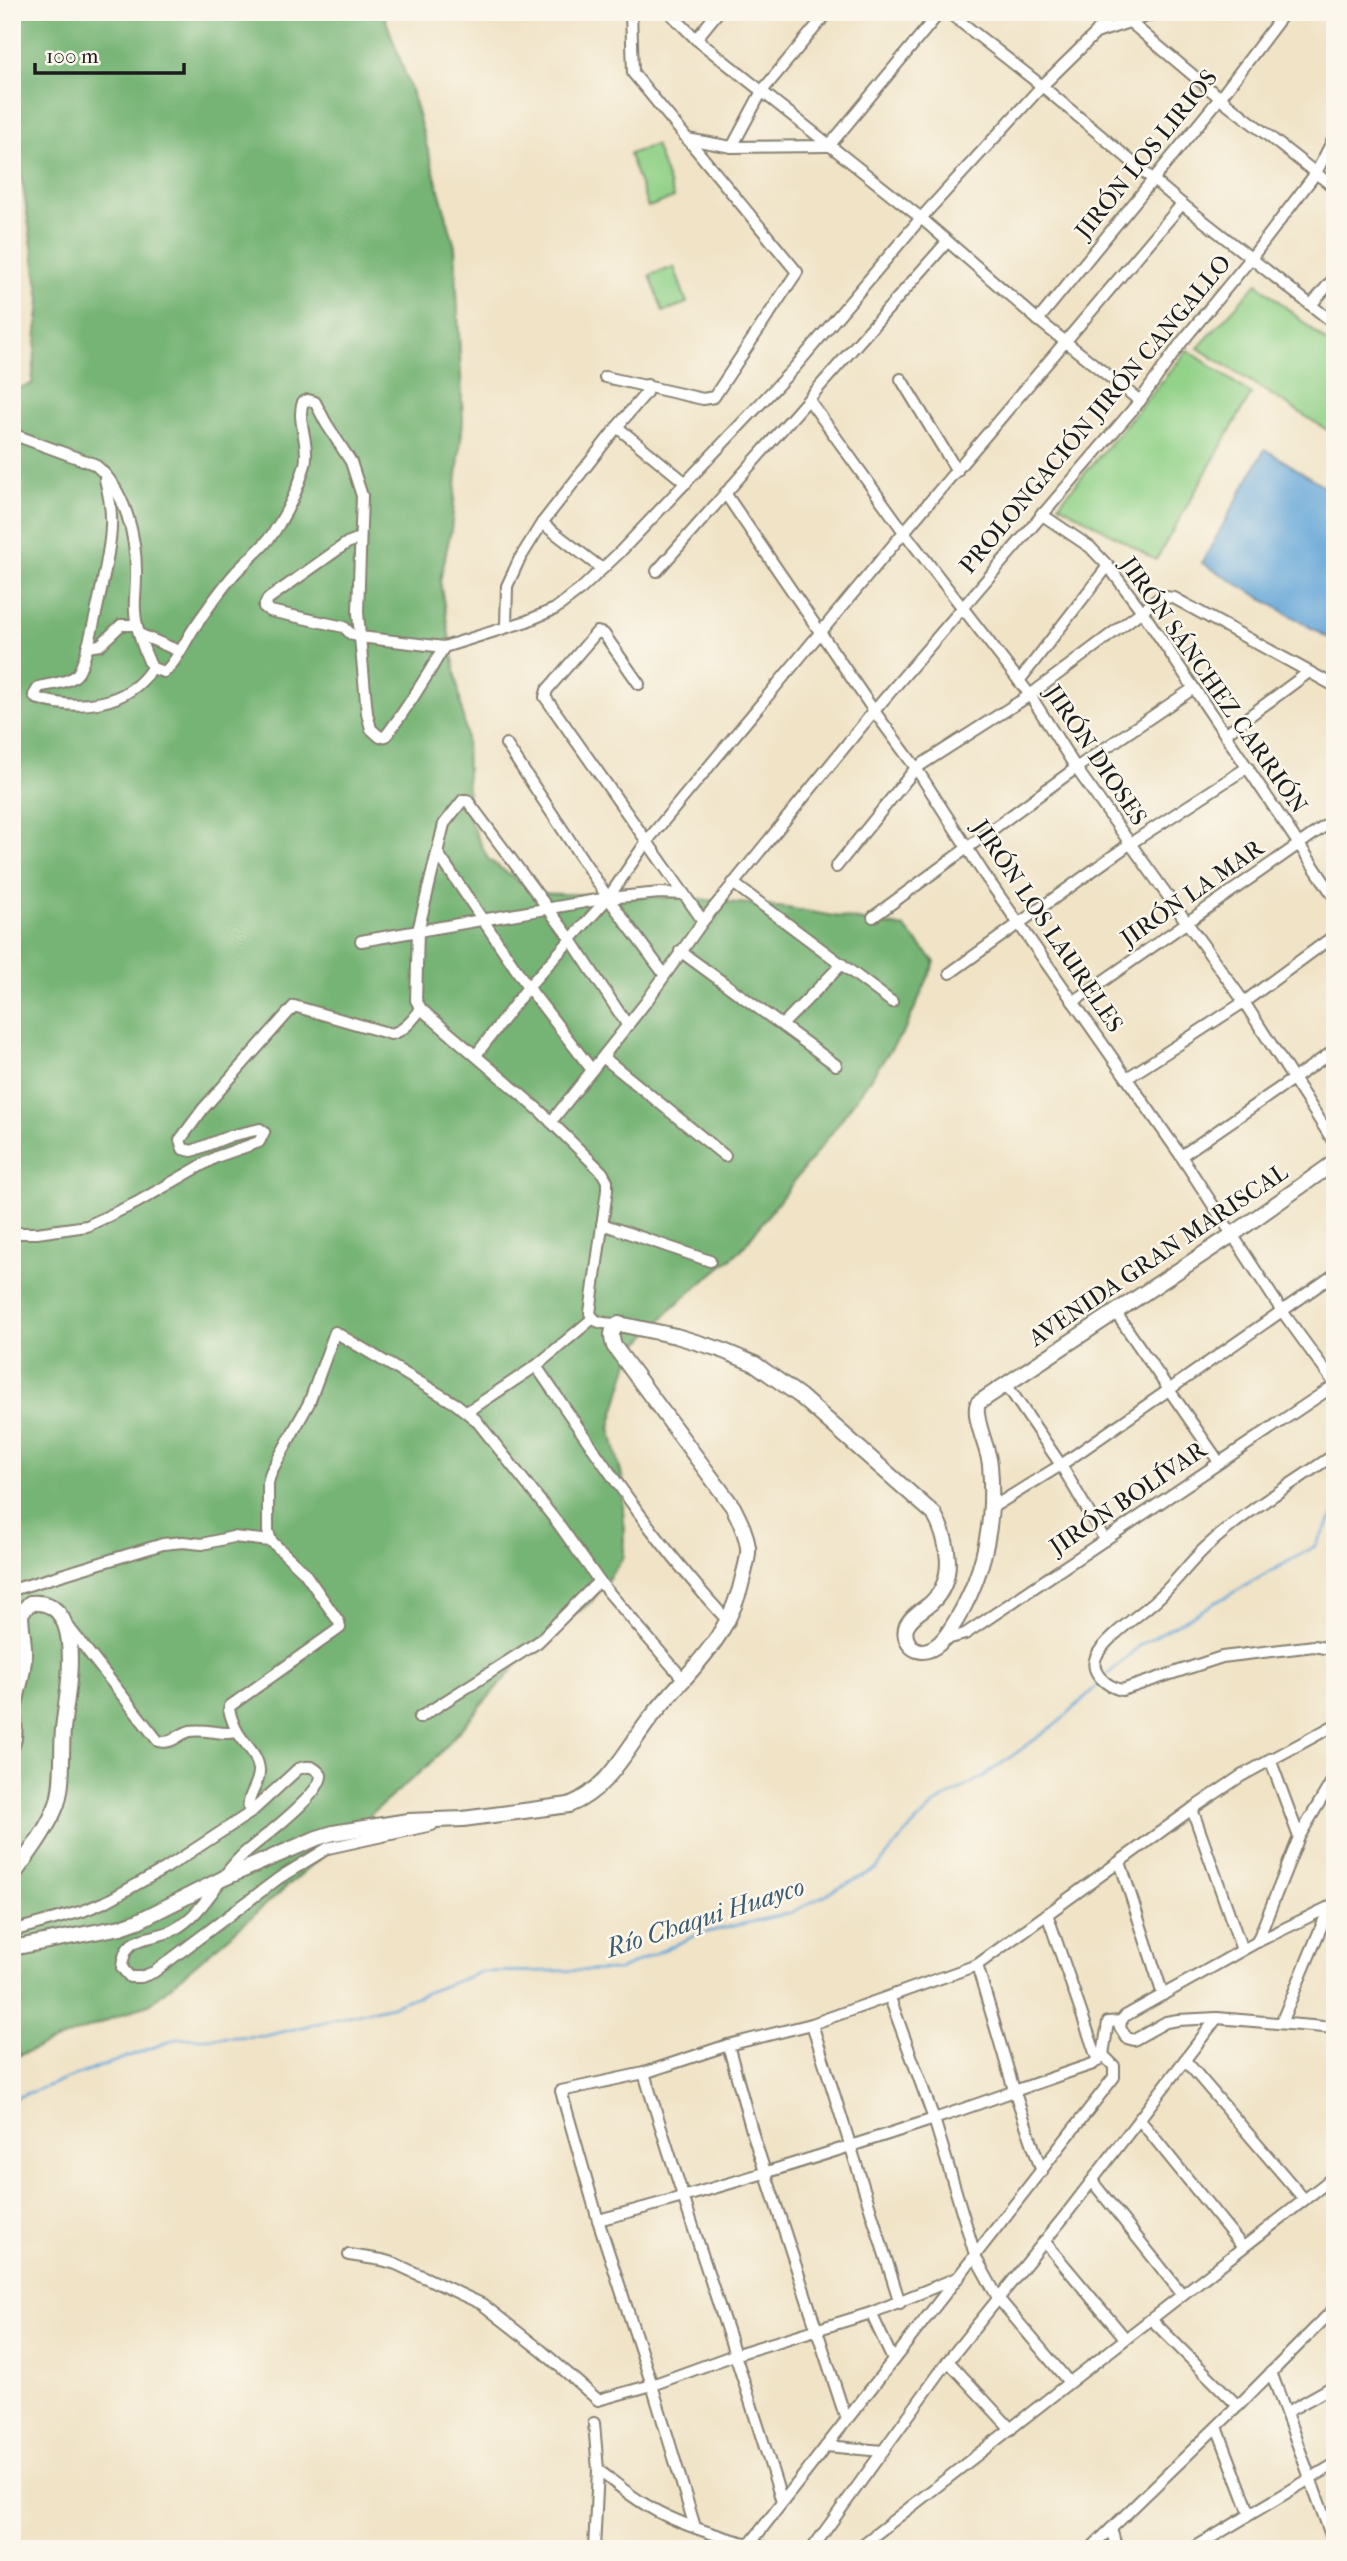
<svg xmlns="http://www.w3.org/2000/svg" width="1347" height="2561" font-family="'IM FELL French Canon',serif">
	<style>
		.green { fill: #93d289; stroke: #587752; stroke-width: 2 }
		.forest { fill: #76b475; stroke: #496848; stroke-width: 2 }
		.water { fill: #63a6d8; stroke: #40617a; stroke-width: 2 }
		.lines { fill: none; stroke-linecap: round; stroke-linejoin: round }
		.stream { stroke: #63a6d8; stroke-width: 2.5 }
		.minor-casing { stroke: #868071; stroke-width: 14 }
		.tertiary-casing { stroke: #868071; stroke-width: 18 }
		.minor { stroke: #fff; stroke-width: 10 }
		.tertiary { stroke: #fff; stroke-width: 14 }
		.labels { text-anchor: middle; stroke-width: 5; stroke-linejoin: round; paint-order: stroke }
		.street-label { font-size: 24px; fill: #1c1c1c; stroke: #fbf7ec }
		.water-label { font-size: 26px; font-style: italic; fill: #3c5a71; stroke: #fbf7ec }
	</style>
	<rect width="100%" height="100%" fill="#fbf7ec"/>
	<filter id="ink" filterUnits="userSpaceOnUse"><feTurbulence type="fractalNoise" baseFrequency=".0143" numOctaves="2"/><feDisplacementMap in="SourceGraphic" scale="14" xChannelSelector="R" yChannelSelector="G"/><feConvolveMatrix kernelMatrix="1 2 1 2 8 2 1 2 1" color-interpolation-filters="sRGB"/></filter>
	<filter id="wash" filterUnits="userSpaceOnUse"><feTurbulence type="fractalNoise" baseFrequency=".00686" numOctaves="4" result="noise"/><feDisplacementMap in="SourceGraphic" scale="28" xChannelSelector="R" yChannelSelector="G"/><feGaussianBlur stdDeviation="1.57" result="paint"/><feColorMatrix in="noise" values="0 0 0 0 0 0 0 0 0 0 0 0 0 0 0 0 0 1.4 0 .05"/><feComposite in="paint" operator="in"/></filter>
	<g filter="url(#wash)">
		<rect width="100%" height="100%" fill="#f0e3c6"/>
		<g class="green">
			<path d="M655,145L674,198L648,207L629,154Z"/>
			<path d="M674,267L687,303L663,312L650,275Z"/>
			<path d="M1257,283L1335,349V435L1198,348Z"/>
			<path d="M1188,350L1251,394L1156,560L1059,504Z"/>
		</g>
		<path class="forest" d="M13,12H383L411,90L455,247L463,421L451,530L440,581L466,734L468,817L488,859L535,893L689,898L787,908L905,928L935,962L906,1028L834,1130L741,1250L674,1306L632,1351L610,1427L623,1481L624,1557L592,1601L527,1653L433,1761L151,2003L12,2058V390L32,384L40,300L23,186L12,129Z"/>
		<path class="water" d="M1265,449L1335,493V642L1202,563Z"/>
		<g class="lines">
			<g class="stream">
				<path d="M1106,1676L1140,1645L1314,1547L1335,1512"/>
				<path d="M12,2099L176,2039L265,2036L391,2006L481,1972L619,1970L699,1934L790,1913L876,1869L905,1834L935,1804L986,1775L1060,1721L1102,1681"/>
			</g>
		</g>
	</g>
	<g filter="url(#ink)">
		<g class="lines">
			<g class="minor-casing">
				<g id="minor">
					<path d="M669,12L696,39L921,218L1038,320L1140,401"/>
					<path d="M948,12L1042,86L1182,204L1335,324"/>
					<path d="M1118,12L1220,98L1335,188"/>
					<path d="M1096,33L1106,19L1107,12"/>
					<path d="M696,39L718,12"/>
					<path d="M687,139L732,147L829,146L940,12"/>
					<path d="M732,147L762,91L828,12"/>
					<path d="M1311,305L1335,277"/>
					<path d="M1038,320L1220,98L1285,12"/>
					<path d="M605,377L703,399L714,397L797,272L633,73L631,12"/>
					<path d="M901,379L957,471"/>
					<path d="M809,400L904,532L1030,695L1076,768L1244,1002L1335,1144"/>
					<path d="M617,427L646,393L647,385"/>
					<path d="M12,434L94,464C126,489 137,539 136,578C136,589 134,600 135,611C136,630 144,651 152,668L164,672C174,666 186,640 194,628C207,609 220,590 236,572C251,556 268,544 279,524C290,506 299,486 305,465C310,443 296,420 303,402L308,400L315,402L326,423L351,462L362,496L358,612L360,637L367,713L371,729L380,737L386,736C407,708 426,678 444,647"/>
					<path d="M105,479C109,495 112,510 111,526C111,548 89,656 78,673C71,683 50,684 39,687L34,695L36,698C77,711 127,707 152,668"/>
					<path d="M725,493L874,711L916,768L982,871L1181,1156L1282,1311L1335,1384"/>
					<path d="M1041,514L1090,547L1108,566L1142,611L1335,898"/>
					<path d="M542,523L602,569"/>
					<path d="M360,538L347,543L268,599L264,607L270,611L344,627L351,634L360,637L444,647L527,621L555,609L581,589L620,552L795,367L921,218L1042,86L1096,33L1159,12"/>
					<path d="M657,571L947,242"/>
					<path d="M506,626L507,586L519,560L542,523L617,427L686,483"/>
					<path d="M139,634L179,651"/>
					<path d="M87,647L100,645L121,625H137"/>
					<path d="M1019,681L1108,566"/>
					<path d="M639,684L604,634L597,632L547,690L545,697L703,921"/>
					<path d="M1225,734L1309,672"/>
					<path d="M506,744L608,898L664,974"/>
					<path d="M437,852L528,987L592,1070"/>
					<path d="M836,867L916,768L1030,695L1158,599L1165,597L1174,598L1335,686"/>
					<path d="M733,883L892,1002"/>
					<path d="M873,917L1076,768L1194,688"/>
					<path d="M361,941L608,898L660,893L684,894"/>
					<path d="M680,951L836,1065"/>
					<path d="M950,973L1131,843L1248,767"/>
					<path d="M1073,1002L1335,819"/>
					<path d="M782,1025L842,964"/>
					<path d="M476,1055L528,987L608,898L647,841L904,532L1182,204"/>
					<path d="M603,1057L725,1156"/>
					<path d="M1127,1078L1244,1002L1335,935"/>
					<path d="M551,1122L646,1002L703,921L874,711L1140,401L1181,343L1252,257L1316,173L1335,136"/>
					<path d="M1181,1156L1335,1050"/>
					<path d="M602,1224L710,1261"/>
					<path d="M12,1233H37L87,1226L136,1203L216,1157L259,1142L264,1132L260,1129L230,1136L192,1151L183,1149L180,1140L203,1109L294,1006L391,1034C405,1031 413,1019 421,1009"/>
					<path d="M1116,1313L1219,1462"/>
					<path d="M619,1324C607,1323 595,1325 590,1313L607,1190V1181L602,1172L540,1111L421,1009L416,1000L418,931L444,824L463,800H467L570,938L628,1026"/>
					<path d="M536,1366C596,1453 655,1543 728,1621"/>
					<path d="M1006,1384L1061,1465L1105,1540"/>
					<path d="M467,1412L536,1366L592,1319"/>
					<path d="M1335,1454C1292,1484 1244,1512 1205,1548C1187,1565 1173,1586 1154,1602C1139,1615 1103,1640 1096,1657C1089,1673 1108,1687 1122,1690L1222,1657L1314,1646L1335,1650"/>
					<path d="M993,1507L1061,1465L1335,1274"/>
					<path d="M12,1590L163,1544L183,1542L202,1544L233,1537L271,1541"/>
					<path d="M64,1621L158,1741C172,1745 178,1734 190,1731C206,1728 223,1736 237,1732"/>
					<path d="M943,1640L965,1634L1335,1385"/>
					<path d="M419,1718L538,1642L599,1581"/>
					<path d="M1270,1759L1299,1837"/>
					<path d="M1192,1809L1242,1950"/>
					<path d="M250,1813C244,1797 260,1786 259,1770C258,1754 244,1744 237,1731C233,1724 231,1717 229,1710L230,1706L340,1628L339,1622L304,1572L271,1541L268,1531V1483L271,1472L309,1403L335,1332L456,1404L476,1420L560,1526L599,1581L685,1681"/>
					<path d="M1120,1862L1163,1995"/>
					<path d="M1335,1904L1257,1942L1125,2016L1121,2021L1120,2027L1127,2038L1134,2040L1166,2022L1178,2020L1217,2018L1335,2028"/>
					<path d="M1047,1914L1098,2061"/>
					<path d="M12,1931L83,1911L107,1901L166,1868L250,1813L298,1769C309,1765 314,1766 321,1775C322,1794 262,1838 247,1851C220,1873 205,1914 173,1930C150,1942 124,1932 122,1968L130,1977H141L154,1972L279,1878L328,1848L432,1825"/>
					<path d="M1257,1942L1299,1837L1335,1776"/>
					<path d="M977,1965L1014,2090L1042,2172"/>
					<path d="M890,1998L934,2119L976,2258L998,2298L1068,2381"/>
					<path d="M1281,2023L1330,1906"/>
					<path d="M812,2024L900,2303"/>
					<path d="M728,2045L754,2138L846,2419"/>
					<path d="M1185,2060L1304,2199"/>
					<path d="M644,2073C688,2217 738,2358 782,2502"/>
					<path d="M1139,2119L1242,2246"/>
					<path d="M1092,2181L1182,2294"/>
					<path d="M598,2220C711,2191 821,2156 931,2120C985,2102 1038,2082 1093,2064L1103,2055L1108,2022L1121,2021"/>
					<path d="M1044,2241L1125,2338"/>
					<path d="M349,2255L382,2260L396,2264L482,2304L542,2351L598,2400L652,2385L737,2354L871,2313L959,2277"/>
					<path d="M871,2313L893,2360"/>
					<path d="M1152,2320L1238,2406"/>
					<path d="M948,2361L1011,2429"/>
					<path d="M1271,2372L1335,2546"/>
					<path d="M1287,2412L1335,2385"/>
					<path d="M1217,2427L1250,2514"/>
					<path d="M826,2446L883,2451"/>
					<path d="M598,2470C613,2481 629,2495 646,2505C678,2525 737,2543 774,2549"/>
					<path d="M695,2527L652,2385L598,2220L561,2091L644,2073L728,2045L812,2024L977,1965L1192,1809L1241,1776L1335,1725"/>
					<path d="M1111,2529L1117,2549"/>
					<path d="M594,2549L598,2470L594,2423"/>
					<path d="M746,2549L1114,2077V2066L1103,2055"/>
					<path d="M812,2549L948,2361L1064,2217L1217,2018"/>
					<path d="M857,2549C1016,2424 1175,2300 1335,2176"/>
					<path d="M1090,2549L1238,2406L1335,2308"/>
					<path d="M1192,2549L1335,2464"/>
				</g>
			</g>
			<g class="tertiary-casing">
				<g id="tertiary">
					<path d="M12,1745C17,1734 13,1723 14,1712C16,1693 24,1676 24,1657C25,1642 21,1628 21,1613L30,1603C89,1597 66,1697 63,1729C61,1752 64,1783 57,1804C47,1831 28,1854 12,1877"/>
					<path d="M12,1948L121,1927L138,1921L222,1879L317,1838L333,1833L408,1821L463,1819L569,1805C607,1790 625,1752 649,1720C689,1669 730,1641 744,1573C746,1565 749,1555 748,1547C746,1532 739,1519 733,1507L614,1346C611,1336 610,1331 619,1324L676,1336L719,1349L755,1364L800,1396L934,1514C949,1541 957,1579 931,1603C923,1610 912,1615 907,1625C901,1639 913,1655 928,1650C942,1646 950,1630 957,1619C985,1572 995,1520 990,1465C989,1449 972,1417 978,1403L1232,1235L1335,1162"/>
				</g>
			</g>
			<use href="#minor" class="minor"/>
			<use href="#tertiary" class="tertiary"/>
		</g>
	</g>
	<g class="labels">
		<g class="street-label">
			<text transform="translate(1146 154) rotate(-51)" y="8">JIRÓN LOS LIRIOS</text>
			<text transform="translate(1095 414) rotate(-50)" y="8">PROLONGACIÓN JIRÓN CANGALLO</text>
			<text transform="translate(1214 685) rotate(55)" y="8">JIRÓN SÁNCHEZ CARRIÓN</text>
			<text transform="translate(1096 755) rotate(56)" y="8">JIRÓN DIOSES</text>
			<text transform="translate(1192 893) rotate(-35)" y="8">JIRÓN LA MAR</text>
			<text transform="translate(1048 926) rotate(56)" y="8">JIRÓN LOS LAURELES</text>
			<text transform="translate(1158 1255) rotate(-34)" y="8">AVENIDA GRAN MARISCAL</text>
			<text transform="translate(1128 1498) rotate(-34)" y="8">JIRÓN BOLÍVAR</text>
		</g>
		<g class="water-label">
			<text transform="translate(705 1917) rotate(-18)" y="9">Río Chaqui Huayco</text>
		</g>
	</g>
	<rect width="1347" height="2561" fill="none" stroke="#fbf7ec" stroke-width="42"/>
	<path d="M35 63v10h149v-10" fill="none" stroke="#1c1c1c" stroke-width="3.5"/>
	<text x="46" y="63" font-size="21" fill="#1c1c1c" stroke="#fbf7ec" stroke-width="5" paint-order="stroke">100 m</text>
</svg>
